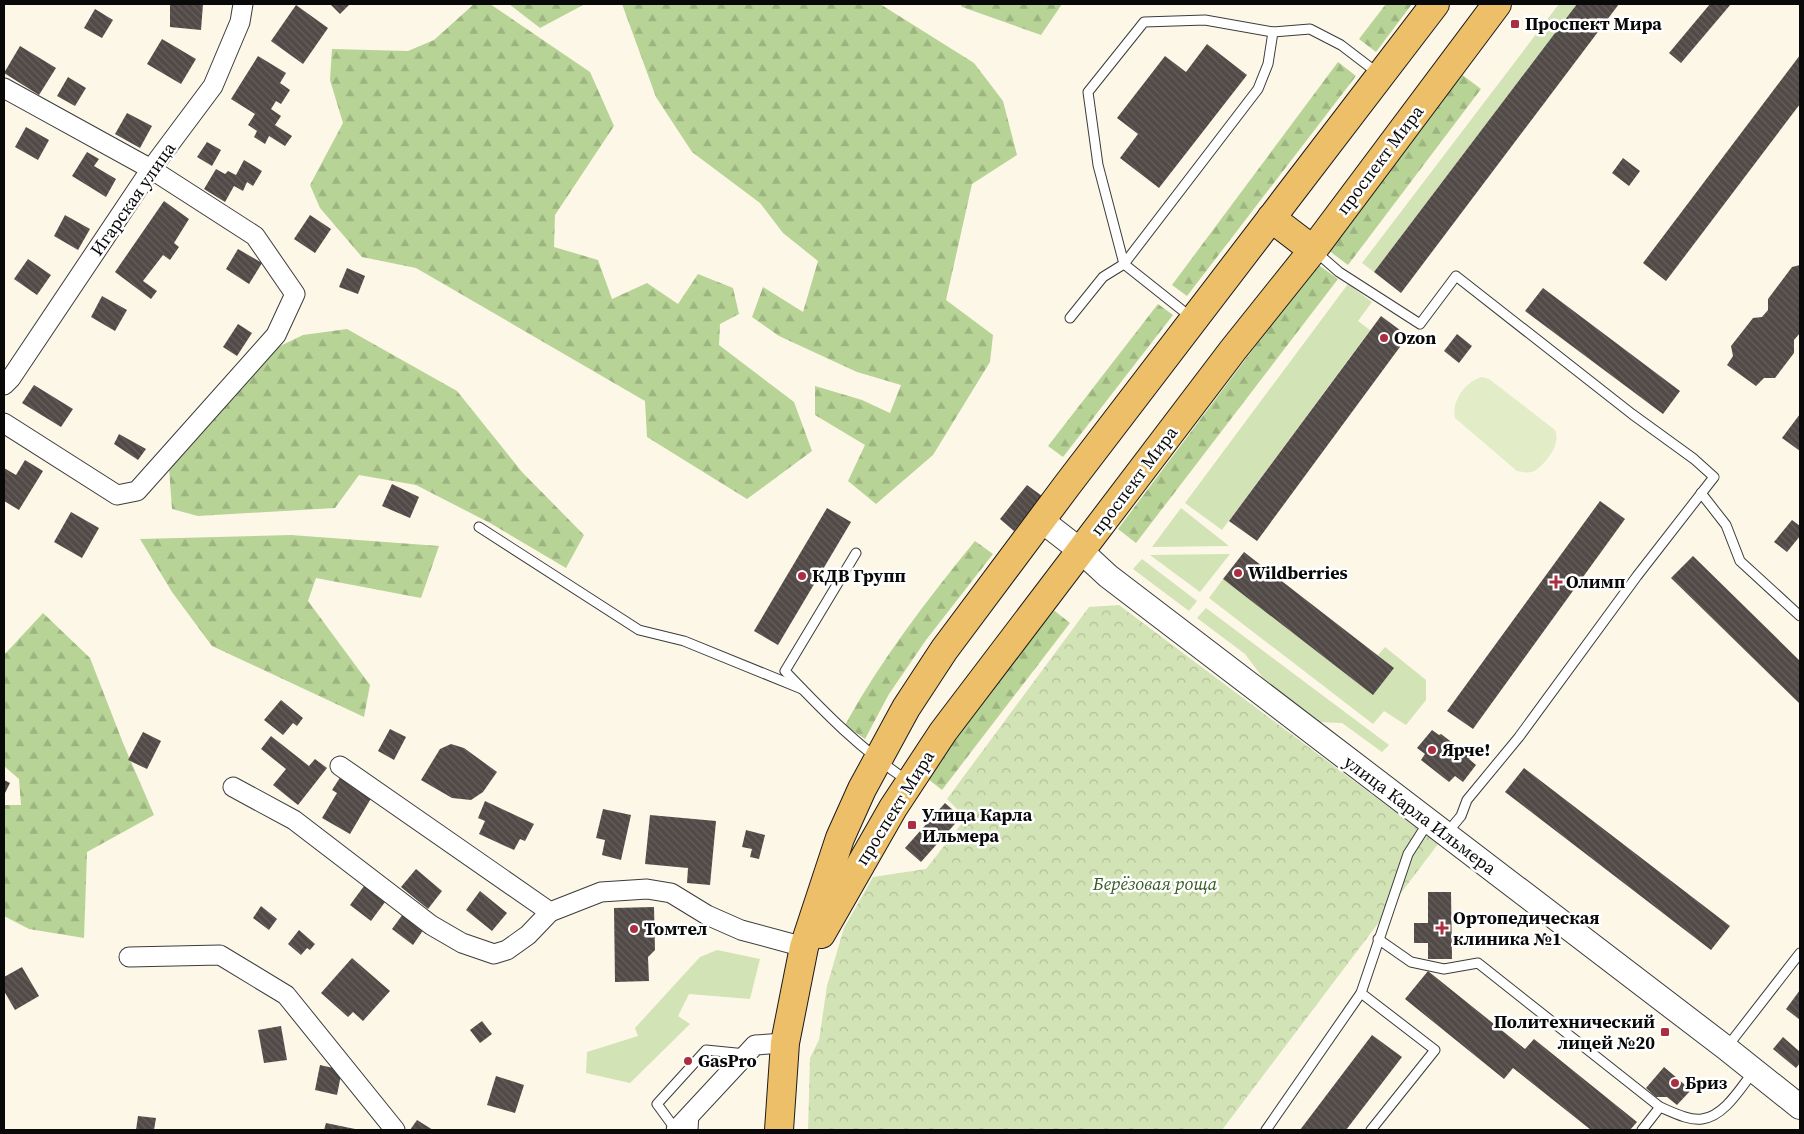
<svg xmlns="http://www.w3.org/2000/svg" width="1804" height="1134" font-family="'Source Serif 4',serif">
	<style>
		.grass { fill: #d2e3b5 }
		.forest { fill: url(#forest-firs) }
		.park { fill: url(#park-crowns) }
		.pitch { fill: #e2ecc6 }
		.building { fill: url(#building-back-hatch) }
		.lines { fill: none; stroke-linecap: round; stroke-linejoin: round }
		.service-casing { stroke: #3c3c3c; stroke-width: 11 }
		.minor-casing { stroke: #3c3c3c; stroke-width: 21 }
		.tertiary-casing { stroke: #3c3c3c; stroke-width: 26 }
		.primary-casing { stroke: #1a1a1a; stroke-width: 30 }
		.service { stroke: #fff; stroke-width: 9 }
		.minor { stroke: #fff; stroke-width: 19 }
		.tertiary { stroke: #fff; stroke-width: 24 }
		.primary { stroke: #edbf68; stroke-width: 28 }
		.poi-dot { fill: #ac2e41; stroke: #fff; stroke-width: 2 }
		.labels { text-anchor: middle; stroke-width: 5; stroke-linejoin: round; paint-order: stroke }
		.poi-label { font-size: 18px; font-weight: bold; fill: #090909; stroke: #fff; text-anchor: start }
		.street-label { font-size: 18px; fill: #090909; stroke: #fff }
		.park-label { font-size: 18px; font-style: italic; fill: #325a21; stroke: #fff }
	</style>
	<defs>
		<pattern id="forest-firs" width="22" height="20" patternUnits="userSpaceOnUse" patternTransform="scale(1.25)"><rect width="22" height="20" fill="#b7d396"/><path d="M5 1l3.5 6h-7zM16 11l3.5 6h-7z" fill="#9cb480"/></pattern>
		<pattern id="park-crowns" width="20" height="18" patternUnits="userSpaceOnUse" patternTransform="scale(1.25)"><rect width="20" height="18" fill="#d2e3b5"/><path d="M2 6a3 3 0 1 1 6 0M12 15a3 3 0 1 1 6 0" fill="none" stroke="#b3c19a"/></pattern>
		<pattern id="building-back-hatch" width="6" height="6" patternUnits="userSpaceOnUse" patternTransform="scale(1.25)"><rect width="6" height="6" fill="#514a47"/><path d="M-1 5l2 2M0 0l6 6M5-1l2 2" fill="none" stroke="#655f5d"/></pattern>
	</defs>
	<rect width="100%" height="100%" fill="#fdf7e8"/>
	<g class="grass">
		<path d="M1559,4H1577L1374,272L1362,263Z"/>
		<path d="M1348,284L1372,302L1358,321L1370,330L1222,530L1185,503Z"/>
		<path d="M1181,508L1229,546L1152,547Z"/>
		<path d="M1230,554L1200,592L1150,555Z"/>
		<path d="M1142,559L1197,601L1189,611L1133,569Z"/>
		<path d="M1223,579L1372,694L1393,668L1378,655L1385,647L1426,680V700L1406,725L1384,711L1373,724L1209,598Z"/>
		<path d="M1206,608L1389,745L1382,752L1342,723L1318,722L1263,678L1245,654L1197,618Z"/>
		<path d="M717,950L760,959L750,999L689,994L678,1016L690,1024L630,1083L586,1073L587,1052L638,1036L635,1028L700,957Z"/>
	</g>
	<g class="forest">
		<path d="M474,4H490L590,72L614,126L555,215L554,247L598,260L612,299L647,283L678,304L698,274L733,288L739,314L720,324L719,345L794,402L812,451L747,499L647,437L645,401L416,268L362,257L320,208L310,185L343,123L330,80L332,49L408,51L434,40Z"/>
		<path d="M509,4H585L540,28Z"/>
		<path d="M622,4H880L974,63L1003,101L1017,155L972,184L946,300L993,335L990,362L933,455L876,504L848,481L865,445L815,415V386L862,400L890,413L901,385L857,372L779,336L752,317L763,287L803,312L818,261L783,233L760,203L692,152L656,97Z"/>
		<path d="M960,4H1062L1041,35L962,7Z"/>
		<path d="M1386,4H1412L1376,52L1359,39Z"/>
		<path d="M1338,62L1356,76L1187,296L1172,285Z"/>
		<path d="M1461,74L1481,89L1348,265L1328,250Z"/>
		<path d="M1317,264L1338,279L1136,543L1118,529Z"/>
		<path d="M1158,304L1173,315L1063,457L1048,446Z"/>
		<path d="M347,329L457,391L522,472L584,535L566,568L490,523L416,485L359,475L335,508L198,516L172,509L169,468L272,350L303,335Z"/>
		<path d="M291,535L439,546L421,598L316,578L308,601L370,685L364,717L212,646L172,592L140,539Z"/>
		<path d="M975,541L993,554L926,640L889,694L865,739L845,725C882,658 927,600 975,541Z"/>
		<path d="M1051,608L1070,623L942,790L923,775Z"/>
		<path d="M43,613L90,658L123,743L154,815L87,852L84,938L29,929L4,916V805H21L19,779L4,766V655Z"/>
	</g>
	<path class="park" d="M1119,605L1438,844L1222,1130H808L810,1058L819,1040L827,986L844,928L873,877L926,869L966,818L947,799L1089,607Z"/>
	<path class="pitch" d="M1482,377L1489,379L1555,430C1561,443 1548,461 1536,470C1530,474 1523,472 1517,471L1455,418C1451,401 1466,381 1482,377Z"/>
	<g class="building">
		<path d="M170,4H203L201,30L170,27Z"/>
		<path d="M330,4H350L340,14Z"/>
		<path d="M1577,4H1619L1401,293L1374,272Z"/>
		<path d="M1710,4H1731L1681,63L1669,53Z"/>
		<path d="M296,5L328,28L303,64L271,41Z"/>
		<path d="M95,9L113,20L102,38L84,28Z"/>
		<path d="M162,39L196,59L181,84L147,64Z"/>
		<path d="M1207,44L1247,75L1159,188L1120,158L1138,134L1117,118L1165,56L1186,72Z"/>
		<path d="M20,46L56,68L39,95L4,73Z"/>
		<path d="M1800,55V104L1666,281L1643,263Z"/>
		<path d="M258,56L286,73L280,83L290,90L281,104L276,101L271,109L281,116L275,125L292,136L285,146L269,136L265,144L254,137L257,131L248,125L255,114L231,99Z"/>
		<path d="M68,77L86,88L75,106L57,96Z"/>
		<path d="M127,113L152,126L140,148L115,134Z"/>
		<path d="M26,127L49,140L38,160L15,147Z"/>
		<path d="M207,142L221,150L212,166L197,157Z"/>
		<path d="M87,152L99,159L94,166L116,179L106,197L72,176Z"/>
		<path d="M1623,158L1640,171L1629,186L1612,173Z"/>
		<path d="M244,160L262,171L253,186L247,182L243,191L234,186L225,202L204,189L216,169L225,174L228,171L236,175Z"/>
		<path d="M164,201L189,219L174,243L179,247L170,260L163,255L143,281L157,291L151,299L115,272Z"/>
		<path d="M65,215L90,229L78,250L54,236Z"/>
		<path d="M310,215L331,229L315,253L294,239Z"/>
		<path d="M238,249L262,263L249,284L226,269Z"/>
		<path d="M28,259L51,275L37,295L14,279Z"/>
		<path d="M1800,265V333L1794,340V353L1775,378H1764L1756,386L1727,365L1733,356L1731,346L1753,318L1762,317L1768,310V299L1792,267Z"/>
		<path d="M347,268L365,276L358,294L339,287Z"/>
		<path d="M1543,288L1680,391L1663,414L1525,311Z"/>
		<path d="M102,296L127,310L115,331L91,317Z"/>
		<path d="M1381,316L1408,336L1257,541L1229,521Z"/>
		<path d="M238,324L252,333L237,356L223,347Z"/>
		<path d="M1457,334L1472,346L1459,363L1444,351Z"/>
		<path d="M34,385L73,409L61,427L22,403Z"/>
		<path d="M1800,414V451L1782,438Z"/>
		<path d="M119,434L146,449L138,460L114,444Z"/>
		<path d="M25,460L43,471L19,510L4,501V468L16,475Z"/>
		<path d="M392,484L419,497L410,518L382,506Z"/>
		<path d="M1027,485L1042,496L1014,531L1000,519Z"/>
		<path d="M1600,501L1625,519L1473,729L1447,711Z"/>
		<path d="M827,508L851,522L778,645L754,631Z"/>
		<path d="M71,512L99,528L82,558L54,542Z"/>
		<path d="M1792,520L1800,526V536L1787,552L1774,542Z"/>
		<path d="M1244,552L1394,668L1373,695L1223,579Z"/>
		<path d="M1693,556L1800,661V704L1671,578Z"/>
		<path d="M281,700L303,718L297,726L293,723L283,735L264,720Z"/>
		<path d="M390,729L406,737L394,760L378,751Z"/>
		<path d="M1432,730L1439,735L1441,734L1471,757L1469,759L1476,765L1463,782L1455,776L1449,782L1421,760L1425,754L1417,748Z"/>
		<path d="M143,732L161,741L147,769L128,760Z"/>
		<path d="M271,736L309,766L315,759L327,768L298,805L273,785L286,769L261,749Z"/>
		<path d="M451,744L464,748L497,772L483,792L471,800L452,798L421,780L440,749Z"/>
		<path d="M1524,768L1730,926L1711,950L1505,792Z"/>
		<path d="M341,776L373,795L350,834L322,818L337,793L332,790Z"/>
		<path d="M4,780L10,783L4,795Z"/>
		<path d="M485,801L534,824L525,841L520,839L514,850L479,834L485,821L478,818Z"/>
		<path d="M945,803L961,817L921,862L905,848Z"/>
		<path d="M603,809L631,815L621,860L602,855L605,840L596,838Z"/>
		<path d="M650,815L716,821L710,885L687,883L688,868L645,864Z"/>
		<path d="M746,830L765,835L759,859L750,857L752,849L742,847Z"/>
		<path d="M416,869L442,891L428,909L401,887Z"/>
		<path d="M367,882L388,898L371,921L350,905Z"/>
		<path d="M480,891L507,913L492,931L466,910Z"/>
		<path d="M1428,892H1451L1452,959H1428V943H1414V923H1428Z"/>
		<path d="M261,906L277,919L269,930L253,918Z"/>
		<path d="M654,907L655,950L648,957L649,981L615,982L614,908Z"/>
		<path d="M403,914L424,929L413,945L392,929Z"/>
		<path d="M299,930L315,944L310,950L307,948L301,955L288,944Z"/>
		<path d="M352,958L390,991L363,1021L353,1012L348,1017L321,993Z"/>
		<path d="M22,967L39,996L15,1010L4,991V977Z"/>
		<path d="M1428,971L1525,1049L1534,1039L1637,1122L1630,1130H1591L1513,1068L1504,1079L1405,999Z"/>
		<path d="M1800,990V1020L1786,1009Z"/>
		<path d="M482,1021L492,1034L480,1043L470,1030Z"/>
		<path d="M281,1026L287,1060L264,1063L258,1030Z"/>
		<path d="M1372,1035L1402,1057L1346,1130H1300Z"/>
		<path d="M1783,1037L1800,1052V1063L1796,1068L1773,1049Z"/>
		<path d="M320,1065L342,1070L337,1095L315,1090Z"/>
		<path d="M1664,1067L1691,1090L1677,1105L1667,1097H1656L1646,1088Z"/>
		<path d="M496,1076L524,1085L515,1113L487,1105Z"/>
		<path d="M138,1116L156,1118L154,1130H136Z"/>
		<path d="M417,1120L433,1130H410Z"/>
		<path d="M326,1123L355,1129V1130H324Z"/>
	</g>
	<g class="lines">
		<g class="service-casing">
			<g id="service">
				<path d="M1315,251L1339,272L1420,324L1456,276L1632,414L1694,459L1714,477L1637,576L1519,737L1467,800L1461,816L1446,834"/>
				<path d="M1070,318L1103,277L1124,264L1258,89L1268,64L1273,32"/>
				<path d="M1192,318L1124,264L1098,165L1088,92L1144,22L1205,20L1273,32L1310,29L1341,45L1379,74"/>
				<path d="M1701,493L1726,525L1740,561L1800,616"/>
				<path d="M479,527L639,630L684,641L802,689"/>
				<path d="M856,553L785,671C825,713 859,748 908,781"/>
				<path d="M1378,939L1411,962L1444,969L1478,963L1660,1107C1672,1112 1689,1121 1702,1119C1725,1116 1741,1087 1754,1071"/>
				<path d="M1361,993L1435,1050L1371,1130"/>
				<path d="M1727,1047L1800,953"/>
				<path d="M676,1130L657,1104L706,1050L746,1054"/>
				<path d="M693,1130L694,1113"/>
				<path d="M1266,1130L1361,993L1408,854L1429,821"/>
				<path d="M1642,1130L1660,1107"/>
			</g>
		</g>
		<g class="minor-casing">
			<g id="minor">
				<path d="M4,88L151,169L255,236L295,294L276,335L137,491L117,495L4,423"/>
				<path d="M4,385L11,378L151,169L213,86L240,22L243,4"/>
				<path d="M340,766L550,912"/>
				<path d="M233,787L294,820L431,925L462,943L494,954L507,950L528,935L550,912L601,892L647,889L671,893L707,915L741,930L804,947"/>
				<path d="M129,957L220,955L286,995L395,1130"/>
				<path d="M676,1130L755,1045L785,1043"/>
			</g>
		</g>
		<g class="tertiary-casing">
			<path id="tertiary" d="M1041,520L1081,551L1108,576L1726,1048L1800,1107"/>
		</g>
		<g class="primary-casing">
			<g id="primary">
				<path d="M1271,218L1313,250"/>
				<path d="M821,934L893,808L943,732L1233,350L1313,250L1497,4"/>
				<path d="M779,1130L785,1043L804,947L840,838L862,789L906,708L944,650L1068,484L1435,4"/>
			</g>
		</g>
		<use href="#service" class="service"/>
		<use href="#minor" class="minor"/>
		<use href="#tertiary" class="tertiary"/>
		<use href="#primary" class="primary"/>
	</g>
	<g class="poi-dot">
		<rect x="1510" y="19" width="10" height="10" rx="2.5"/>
		<circle cx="1384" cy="338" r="5"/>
		<circle cx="1238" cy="573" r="5"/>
		<circle cx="802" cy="576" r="5"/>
		<path d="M1553.5 574.5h5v5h5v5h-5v5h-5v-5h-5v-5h5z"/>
		<circle cx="1432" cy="750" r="5"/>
		<rect x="907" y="820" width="10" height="10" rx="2.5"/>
		<path d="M1439.5 920.5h5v5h5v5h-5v5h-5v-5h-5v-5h5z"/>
		<circle cx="634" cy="929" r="5"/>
		<rect x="1660" y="1027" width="10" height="10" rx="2.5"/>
		<circle cx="688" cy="1061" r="5"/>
		<circle cx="1675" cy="1083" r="5"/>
	</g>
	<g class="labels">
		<g class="poi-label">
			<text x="1525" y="30">Проспект Мира</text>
			<text x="1394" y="344">Ozon</text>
			<text x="1248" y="579">Wildberries</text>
			<text x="812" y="582">КДВ Групп</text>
			<text x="1566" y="588">Олимп</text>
			<text x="1442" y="756">Ярче!</text>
			<text x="922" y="821">Улица Карла<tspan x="922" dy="21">Ильмера</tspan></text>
			<text x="1453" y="924">Ортопедическая<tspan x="1453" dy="21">клиника №1</tspan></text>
			<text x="644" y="935">Томтел</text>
			<text x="1655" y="1028" text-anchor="end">Политехнический<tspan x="1655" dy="21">лицей №20</tspan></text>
			<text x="698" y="1067">GasPro</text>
			<text x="1685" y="1089">Бриз</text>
		</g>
		<g class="street-label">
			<text transform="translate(1380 160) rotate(-53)" y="6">проспект Мира</text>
			<text transform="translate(133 199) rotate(-55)" y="6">Игарская улица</text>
			<text transform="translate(1134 481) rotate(-53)" y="6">проспект Мира</text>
			<text transform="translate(895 808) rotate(-58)" y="6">проспект Мира</text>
			<text transform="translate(1420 815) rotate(37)" y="6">улица Карла Ильмера</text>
		</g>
		<g class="park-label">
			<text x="1155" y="890">Берёзовая роща</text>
		</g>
	</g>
	<rect width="1804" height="1134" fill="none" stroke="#090909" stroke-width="10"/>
</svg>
